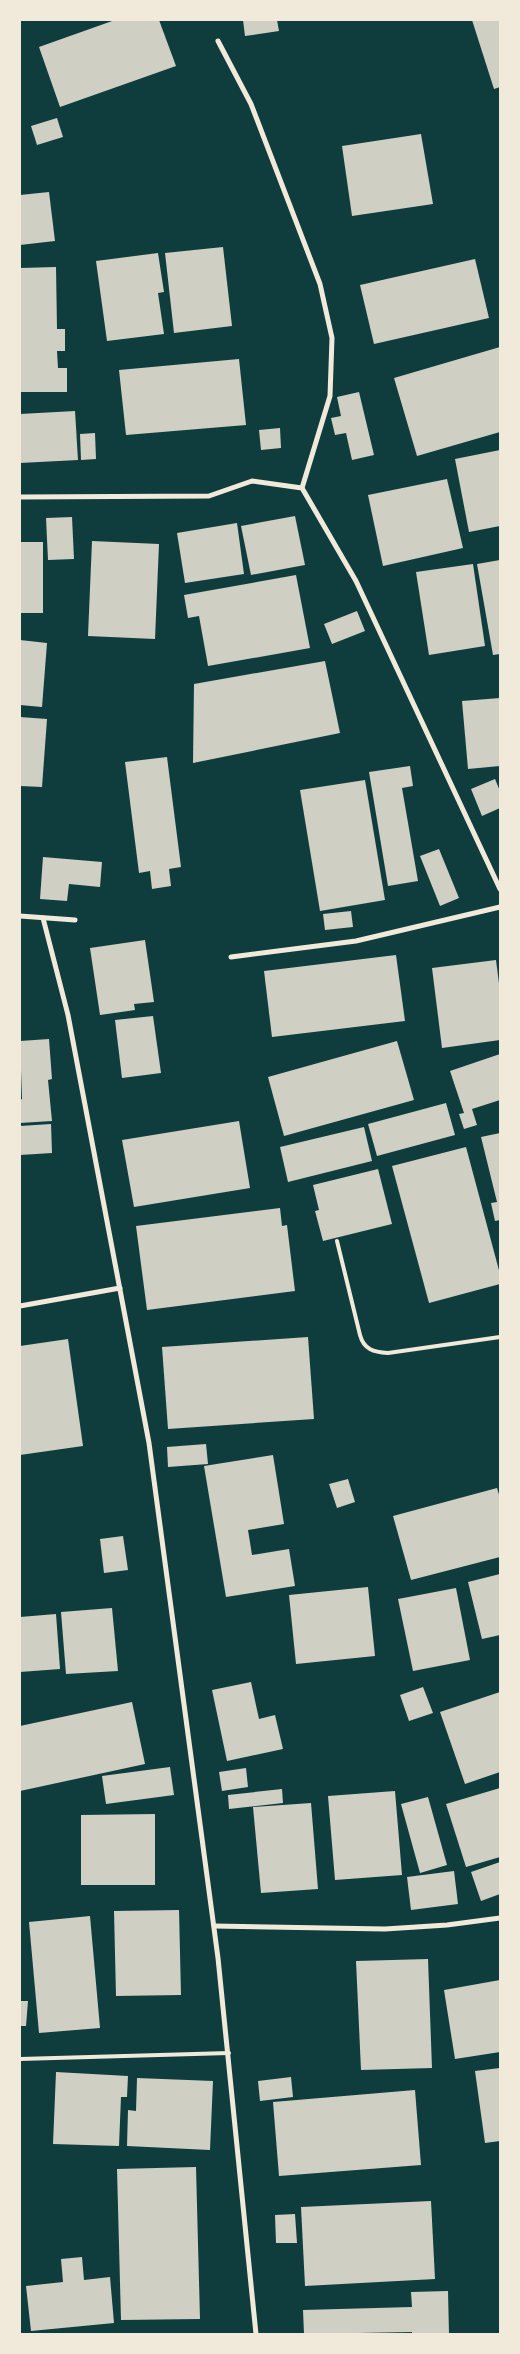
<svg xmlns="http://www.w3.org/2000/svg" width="520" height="2354" font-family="'Noto Serif',serif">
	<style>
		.building { fill: #cfcfc3 }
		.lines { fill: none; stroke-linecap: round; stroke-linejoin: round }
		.service { stroke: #f1e9da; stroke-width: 4 }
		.minor { stroke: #f1e9da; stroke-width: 5 }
	</style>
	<rect width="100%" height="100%" fill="#0f3d3e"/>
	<g class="building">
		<path d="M115,20H159L176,66L60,107L39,47Z"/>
		<path d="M243,20H277L279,31L245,36Z"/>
		<path d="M472,20H500V87L494,89Z"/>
		<path d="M57,118L63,137L37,145L31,126Z"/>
		<path d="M421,134L433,204L352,216L342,146Z"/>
		<path d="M49,192L55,241L20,245V195Z"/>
		<path d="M223,247L232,326L174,333L165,253Z"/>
		<path d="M158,253L164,292L158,293L164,334L107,341L96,261Z"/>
		<path d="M475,259L489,318L374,344L360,285Z"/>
		<path d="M56,267L57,329H65V351H57L58,368H67V392H20V268Z"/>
		<path d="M500,347V432L417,456L394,378Z"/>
		<path d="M239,359L246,425L126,435L119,370Z"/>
		<path d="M359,392L374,455L352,460L346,433L335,435L331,418L341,416L337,397Z"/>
		<path d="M75,411L78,460L20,463V414Z"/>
		<path d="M280,428L281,448L261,450L259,430Z"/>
		<path d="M95,433L96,459L81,460L80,434Z"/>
		<path d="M500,450V526L469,532L455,459Z"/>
		<path d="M447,479L463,548L383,566L368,495Z"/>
		<path d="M295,516L305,565L251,575L241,526Z"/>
		<path d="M72,517L74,559L48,560L46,518Z"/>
		<path d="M237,523L244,574L185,583L177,533Z"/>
		<path d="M92,541L159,544L155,639L88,636Z"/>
		<rect x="20" y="542" width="23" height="71"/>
		<path d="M500,560V654L493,655L477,564Z"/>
		<path d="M473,564L485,646L429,655L416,572Z"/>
		<path d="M296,575L310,648L208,666L199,616L188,618L184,595Z"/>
		<path d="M357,611L365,631L332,644L324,624Z"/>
		<path d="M20,640L47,643L42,707L20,705Z"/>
		<path d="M325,661L340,733L193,763L194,684Z"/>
		<path d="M500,698V766L468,769L462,701Z"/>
		<path d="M20,717L47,719L42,787L20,786Z"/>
		<path d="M167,757L181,867L169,869L171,886L152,889L150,871L139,873L125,762Z"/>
		<path d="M410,766L413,786L402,788L418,881L388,886L369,772Z"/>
		<path d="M495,779L500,791V808L482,816L471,789Z"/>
		<path d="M365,780L385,900L320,911L300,790Z"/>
		<path d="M439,849L459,898L440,906L420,856Z"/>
		<path d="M43,857L102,862L100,887L69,884L67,901L40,899Z"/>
		<path d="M351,911L353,927L325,930L323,914Z"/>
		<path d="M145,940L154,1002L134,1004L135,1010L100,1015L90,948Z"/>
		<path d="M396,955L405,1021L272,1037L264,971Z"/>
		<path d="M496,960L500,991V1040L442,1048L432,968Z"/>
		<path d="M153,1016L161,1073L122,1078L115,1020Z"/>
		<path d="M49,1039L52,1079L48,1080L52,1121L20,1123V1100L22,1099L20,1041Z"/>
		<path d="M397,1041L414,1100L284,1136L268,1077Z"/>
		<path d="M500,1054V1100L472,1109L477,1125L464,1129L459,1114L464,1113L450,1071Z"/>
		<path d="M446,1103L455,1135L377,1156L368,1124Z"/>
		<path d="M239,1121L250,1188L134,1207L122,1140Z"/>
		<path d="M51,1124L52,1153L20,1155V1126Z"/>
		<path d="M364,1127L372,1161L288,1182L280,1147Z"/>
		<path d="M500,1133V1220L495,1221L491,1203L497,1202L481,1137Z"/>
		<path d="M466,1147L500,1274V1284L429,1303L392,1166Z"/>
		<path d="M378,1169L392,1224L323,1241L315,1211L319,1210L313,1185Z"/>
		<path d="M280,1208L282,1226L287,1225L295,1291L147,1310L136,1226Z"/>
		<path d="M308,1337L314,1419L168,1429L162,1347Z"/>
		<path d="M68,1339L83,1446L20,1455V1346Z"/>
		<path d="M206,1444L208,1464L168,1467L167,1447Z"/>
		<path d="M273,1455L284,1524L248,1530L252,1555L289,1549L295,1586L226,1597L204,1466Z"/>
		<path d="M348,1479L355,1502L337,1508L329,1484Z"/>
		<path d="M497,1488L500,1498V1557L411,1580L393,1516Z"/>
		<path d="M123,1536L128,1570L104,1573L100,1539Z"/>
		<path d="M500,1574V1635L482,1639L468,1582Z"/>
		<path d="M368,1587L375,1656L296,1664L289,1595Z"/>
		<path d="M456,1588L470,1660L413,1671L398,1599Z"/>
		<path d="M112,1608L118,1671L66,1674L61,1612Z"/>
		<path d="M56,1614L60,1669L20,1672V1617Z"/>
		<path d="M251,1682L259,1719L275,1715L283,1749L227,1761L212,1690Z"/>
		<path d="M423,1687L433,1713L409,1721L400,1695Z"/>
		<path d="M500,1692V1772L465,1784L440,1712Z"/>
		<path d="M132,1702L145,1764L20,1791V1726Z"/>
		<path d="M170,1767L174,1795L106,1804L102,1776Z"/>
		<path d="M246,1768L248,1787L222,1791L219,1772Z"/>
		<path d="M500,1788V1857L466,1867L446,1804Z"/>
		<path d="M282,1789L283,1803L229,1809L228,1795Z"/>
		<path d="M395,1791L402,1875L335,1880L328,1796Z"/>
		<path d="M428,1797L447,1865L420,1873L401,1804Z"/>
		<path d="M311,1803L318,1889L261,1893L253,1807Z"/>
		<path d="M155,1814V1885H81V1815Z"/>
		<path d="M500,1862V1894L481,1901L471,1872Z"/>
		<path d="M454,1871L458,1904L411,1910L407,1877Z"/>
		<path d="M179,1910L181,1995L116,1996L114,1911Z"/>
		<path d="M90,1916L100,2028L39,2033L29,1922Z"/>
		<path d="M428,1959L432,2068L361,2070L356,1961Z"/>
		<path d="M500,1980V2052L455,2059L444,1990Z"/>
		<path d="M20,2001H28L26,2026H20Z"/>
		<path d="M500,2068V2141L485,2143L475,2071Z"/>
		<path d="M56,2072L128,2076L127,2097H121L119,2146L53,2144Z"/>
		<path d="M291,2077L293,2097L260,2101L258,2081Z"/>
		<path d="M137,2078L213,2081L210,2150L127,2146L128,2110L136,2111Z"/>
		<path d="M415,2090L421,2165L279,2176L273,2102Z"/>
		<path d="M196,2167L200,2319L121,2320L117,2169Z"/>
		<path d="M431,2201L435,2279L305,2286L301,2207Z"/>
		<path d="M295,2214L297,2243H276L275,2215Z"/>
		<path d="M82,2257L84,2280L110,2277L114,2323L31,2331L26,2286L63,2282L61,2259Z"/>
		<path d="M448,2291L449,2334H412V2332L304,2334L303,2310L412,2307L411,2292Z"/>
	</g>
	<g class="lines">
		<g class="service">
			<path d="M337,1241L360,1335C364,1350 374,1352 388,1353L500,1337"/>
			<path d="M20,2059L229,2053"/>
		</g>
		<g class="minor">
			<path d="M218,41L251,104L320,284L332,338L330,396L302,488"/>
			<path d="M20,497L209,496L252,481L302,488L356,581L500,889"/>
			<path d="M20,916L75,920"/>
			<path d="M43,918L68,1015L149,1443L218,1958L256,2334"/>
			<path d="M231,957L356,941L500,907"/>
			<path d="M20,1306L120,1288"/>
			<path d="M214,1926L385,1929L447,1925L500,1918"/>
		</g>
	</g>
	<rect width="520" height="2354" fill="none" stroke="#f1e9da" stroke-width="42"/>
</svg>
